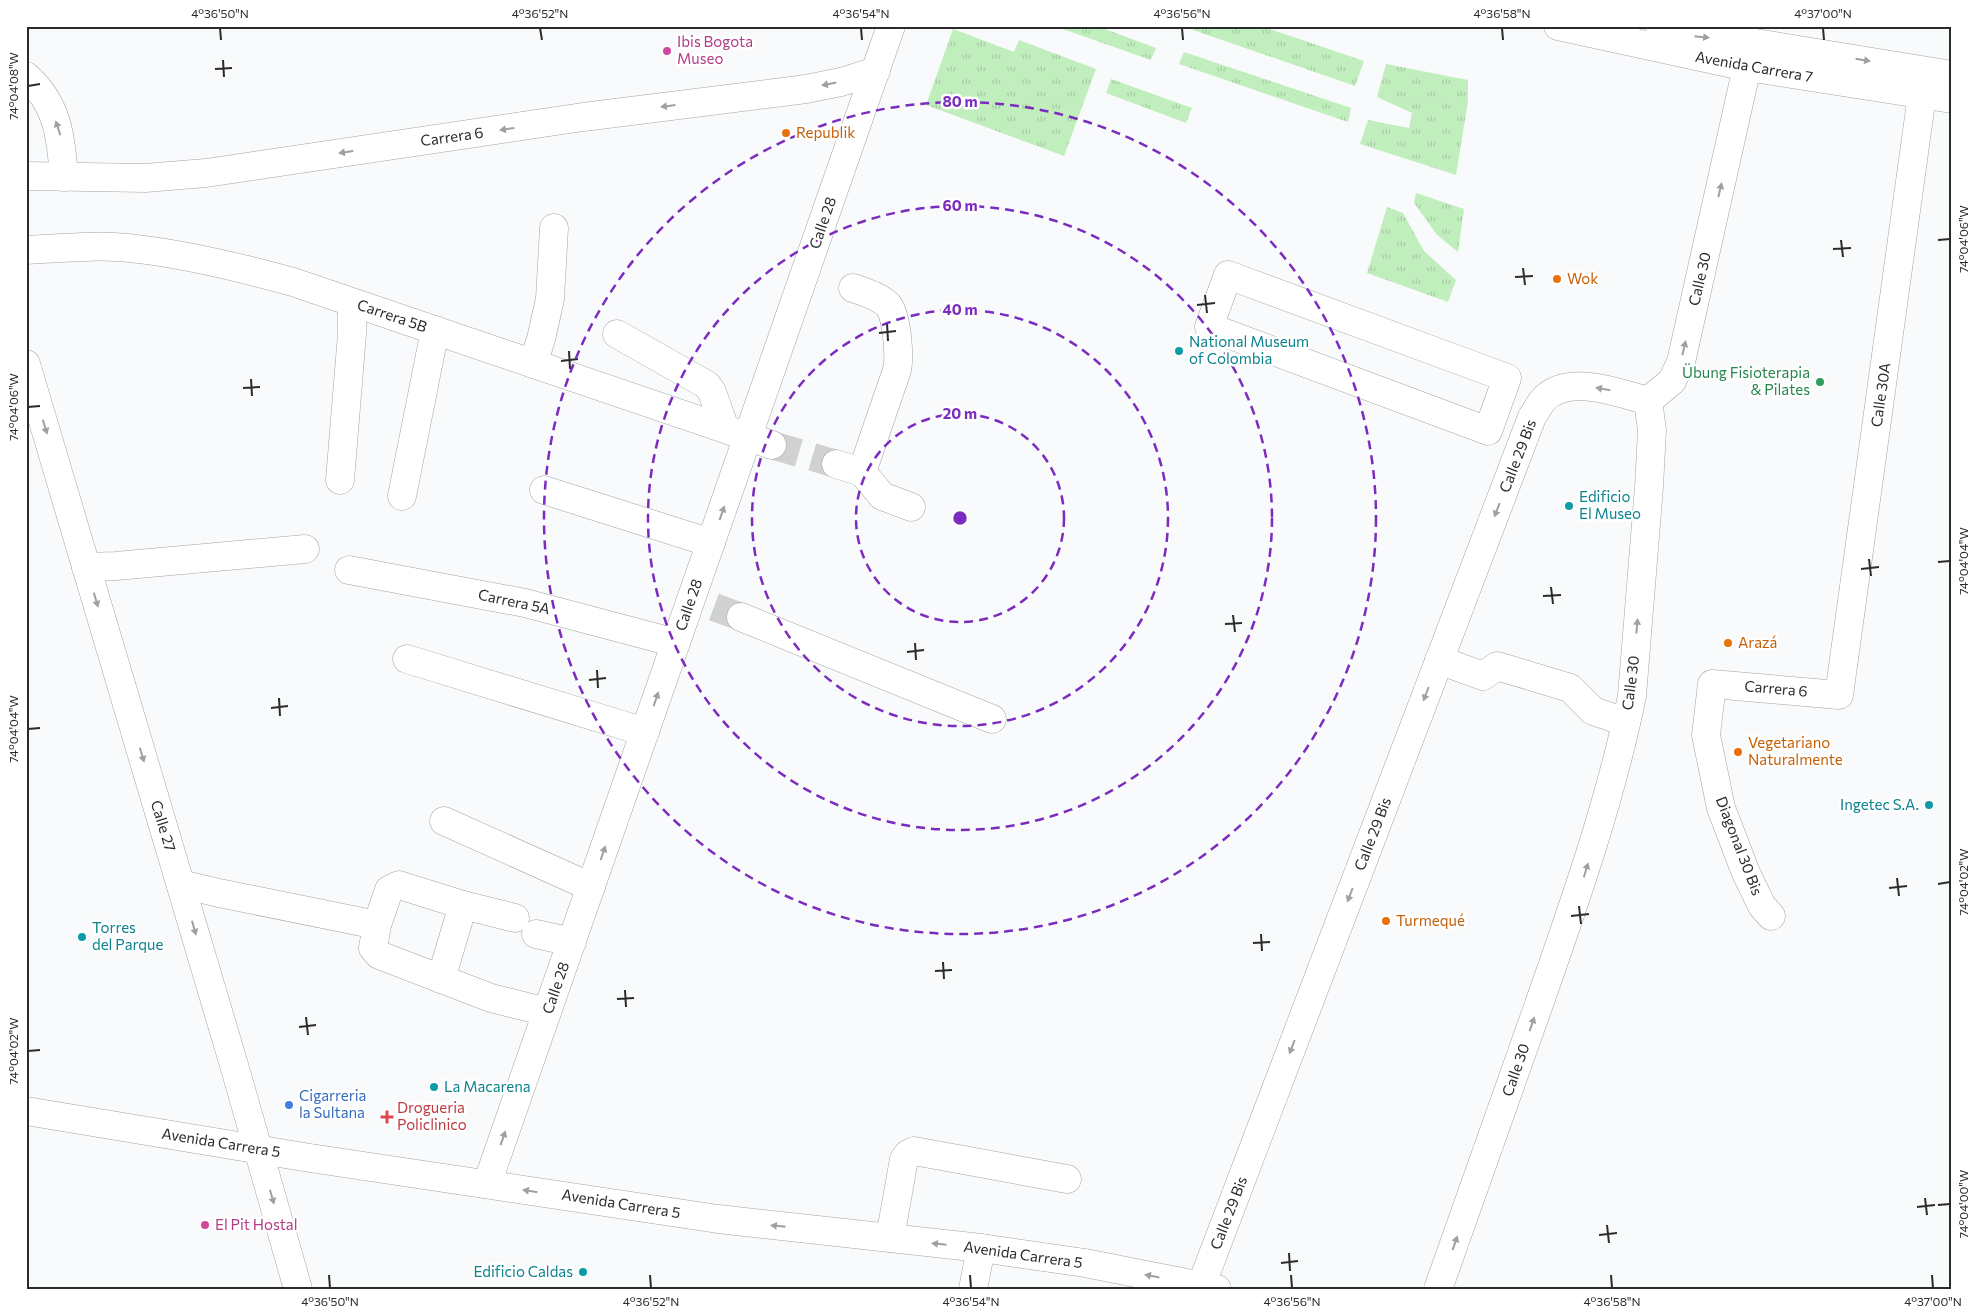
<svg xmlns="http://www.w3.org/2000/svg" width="1978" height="1315" font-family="Commissioner,sans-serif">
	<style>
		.grass { fill: url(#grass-tufts) }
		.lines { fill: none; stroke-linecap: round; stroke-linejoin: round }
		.minor-tunnel { stroke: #d0d1d1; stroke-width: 28; stroke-dasharray: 28 14; stroke-linecap: butt }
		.minor-casing { stroke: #a3a4a5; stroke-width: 29 }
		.major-casing { stroke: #a3a4a5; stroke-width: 29 }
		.minor { stroke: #fff; stroke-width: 28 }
		.major { stroke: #fff; stroke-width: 28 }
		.oneway { fill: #9fa0a0 }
		.ticks { fill: none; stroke: #2a2b2b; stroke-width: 2 }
		.ring { fill: none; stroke: #7b2cbf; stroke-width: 2.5; stroke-dasharray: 9 6 }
		.hotel-dot { fill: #d1479c; stroke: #fff; stroke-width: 2 }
		.food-dot { fill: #e8710a; stroke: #fff; stroke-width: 2 }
		.culture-dot { fill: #0f9aa8; stroke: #fff; stroke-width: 2 }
		.leisure-dot { fill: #2e9e5b; stroke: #fff; stroke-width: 2 }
		.shop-dot { fill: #3f7fe0; stroke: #fff; stroke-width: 2 }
		.health-dot { fill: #e0444e; stroke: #fff; stroke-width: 2 }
		.labels { text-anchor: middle; stroke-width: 5; stroke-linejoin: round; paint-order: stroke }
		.hotel-label { font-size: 15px; fill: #b23c85; stroke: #fff; text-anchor: start }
		.street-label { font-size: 15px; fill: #2a2b2b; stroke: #fff }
		.food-label { font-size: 15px; fill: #c56008; stroke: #fff; text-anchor: start }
		.culture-label { font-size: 15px; fill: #0d838f; stroke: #fff; text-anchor: start }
		.leisure-label { font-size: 15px; fill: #27864d; stroke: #fff; text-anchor: end }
		.shop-label { font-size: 15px; fill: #366cbe; stroke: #fff; text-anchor: start }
		.health-label { font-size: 15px; fill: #be3a42; stroke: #fff; text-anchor: start }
		.centre { fill: #7b2cbf; stroke: #fff; stroke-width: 2.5 }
		.ring-label { font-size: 15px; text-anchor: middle; font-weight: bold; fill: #7b2cbf; stroke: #fff; stroke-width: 5; stroke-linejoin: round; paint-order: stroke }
		.neatline { fill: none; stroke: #2a2b2b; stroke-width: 2 }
		.ticks-label { font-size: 12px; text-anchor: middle; fill: #2a2b2b }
	</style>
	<defs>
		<pattern id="grass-tufts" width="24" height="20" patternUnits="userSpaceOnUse" patternTransform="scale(1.25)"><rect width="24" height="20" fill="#c1eebd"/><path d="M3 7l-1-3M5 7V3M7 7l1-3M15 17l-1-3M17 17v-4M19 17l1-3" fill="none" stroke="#a6cca3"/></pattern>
	</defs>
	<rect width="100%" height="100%" fill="#f9fafb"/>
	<g class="grass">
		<path d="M1054,26H1097L1156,48L1151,60Z"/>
		<path d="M1194,26H1261L1364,61L1355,86L1193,30Z"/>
		<path d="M953,29L1014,52L1019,40L1096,69L1064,156L926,105Z"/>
		<path d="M1184,52L1351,108L1348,122L1179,64Z"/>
		<path d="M1386,64L1468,80V101L1456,175L1360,144L1368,120L1409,128L1412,113L1377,97Z"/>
		<path d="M1111,79L1192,108L1186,123L1106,93Z"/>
		<path d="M1416,193L1464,209L1458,252L1437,235L1414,203Z"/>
		<path d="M1387,207L1403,213L1424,251L1456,280L1448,302L1367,273Z"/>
	</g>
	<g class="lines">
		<g class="minor-tunnel">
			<path d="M772,445L836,464"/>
			<path d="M714,607L741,617"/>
		</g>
		<g class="minor-casing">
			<g id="minor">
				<path d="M26,76C58,104 61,137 64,177"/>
				<path d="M26,176L145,178L206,173L583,117L806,89L841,82L876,71"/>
				<path d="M26,250C63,248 100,244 137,249C190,255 242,268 293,282L772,445"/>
				<path d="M1228,275L1507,378L1488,431L1209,327Z"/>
				<path d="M853,288C864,292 879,296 888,305C897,316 900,356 897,370L862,472"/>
				<path d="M617,334L707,385L712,392L725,429"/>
				<path d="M26,364L234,1065L298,1289"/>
				<path d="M533,364L541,339L550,299L554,228"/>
				<path d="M1648,401L1672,381L1681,362L1747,67"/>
				<path d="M836,464L862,472L882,496L911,507"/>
				<path d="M340,480L352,334V303"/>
				<path d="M544,490L711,543"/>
				<path d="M402,496L435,330"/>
				<path d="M86,567L116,566L305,549"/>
				<path d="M349,570L525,603L676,643"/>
				<path d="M741,617L992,719"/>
				<path d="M407,659L645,732"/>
				<path d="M1439,660L1483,676L1497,666L1570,688L1593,711L1626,722"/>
				<path d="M444,821L591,887"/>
				<path d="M181,884L219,893L377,925L373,948L379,955L491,998L547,1012"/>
				<path d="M1771,916L1762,906L1746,873L1721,808L1706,735L1712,684L1839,695L1922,95"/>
				<path d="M377,925L389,890L399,885L463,905L515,918"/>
				<path d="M536,934L572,942"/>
				<path d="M441,979L463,905"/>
				<path d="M487,1184L891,26"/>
				<path d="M890,1238L904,1159L908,1154L914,1151L1067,1179"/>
				<path d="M1201,1286L1532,417C1536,411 1539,405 1543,400C1568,373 1619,393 1648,401"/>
				<path d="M973,1289L981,1248"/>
				<path d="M1438,1289C1472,1195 1505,1101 1538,1007C1574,904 1610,803 1632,696L1649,487L1652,430L1648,401"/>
			</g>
		</g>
		<g class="major-casing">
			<g id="major">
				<path d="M1558,26L1747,67L1952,99"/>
				<path d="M1660,33L1756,43L1952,75"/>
				<path d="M26,1111L310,1158L718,1219L981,1248L1085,1263L1217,1289"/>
			</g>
		</g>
		<use href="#minor" class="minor"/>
		<use href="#major" class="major"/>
	</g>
	<defs><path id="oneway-solid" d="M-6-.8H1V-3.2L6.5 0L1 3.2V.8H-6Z" transform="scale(1.25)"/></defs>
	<g class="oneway">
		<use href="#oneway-solid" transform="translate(1702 37) rotate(6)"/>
		<use href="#oneway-solid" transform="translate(1863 60) rotate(9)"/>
		<use href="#oneway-solid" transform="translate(829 84) rotate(169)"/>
		<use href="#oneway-solid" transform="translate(668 106) rotate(173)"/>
		<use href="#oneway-solid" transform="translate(58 128) rotate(-108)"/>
		<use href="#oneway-solid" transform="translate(507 129) rotate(172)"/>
		<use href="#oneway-solid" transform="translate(346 152) rotate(172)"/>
		<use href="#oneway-solid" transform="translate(1720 190) rotate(-77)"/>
		<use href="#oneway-solid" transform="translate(1684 348) rotate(-77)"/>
		<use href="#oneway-solid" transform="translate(1603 389) rotate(-170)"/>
		<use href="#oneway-solid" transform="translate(45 427) rotate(73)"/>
		<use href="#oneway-solid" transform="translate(1497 510) rotate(111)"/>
		<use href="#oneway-solid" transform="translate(722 513) rotate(-71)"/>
		<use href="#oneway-solid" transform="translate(96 600) rotate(73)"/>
		<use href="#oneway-solid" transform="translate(1637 626) rotate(-85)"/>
		<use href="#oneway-solid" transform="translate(1426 694) rotate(111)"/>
		<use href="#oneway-solid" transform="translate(656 699) rotate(-71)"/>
		<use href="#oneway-solid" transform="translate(142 755) rotate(73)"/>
		<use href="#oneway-solid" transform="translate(603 853) rotate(-71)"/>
		<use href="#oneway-solid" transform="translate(1586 870) rotate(-73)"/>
		<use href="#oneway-solid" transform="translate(1350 895) rotate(111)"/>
		<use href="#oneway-solid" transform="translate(194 928) rotate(74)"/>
		<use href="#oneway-solid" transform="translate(1532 1024) rotate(-71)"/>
		<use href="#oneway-solid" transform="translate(1292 1047) rotate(111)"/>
		<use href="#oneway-solid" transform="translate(503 1138) rotate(-71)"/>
		<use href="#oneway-solid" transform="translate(530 1191) rotate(-171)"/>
		<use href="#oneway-solid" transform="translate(272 1197) rotate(74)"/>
		<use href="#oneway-solid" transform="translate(778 1226) rotate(-174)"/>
		<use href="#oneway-solid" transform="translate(1455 1243) rotate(-71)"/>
		<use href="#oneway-solid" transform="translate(939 1244) rotate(-174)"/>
		<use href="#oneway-solid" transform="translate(1152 1276) rotate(-169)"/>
	</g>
	<path class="ticks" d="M220,28L221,40M540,28L542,40M861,28L862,40M1182,28L1183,40M1502,28L1503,40M1823,28L1824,40M223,60L224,77M215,69L232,68M28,86L40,84M1841,240L1843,257M1938,240L1950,239M1833,249L1851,248M1523,268L1525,285M1515,277L1533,276M1205,295L1207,313M1197,305L1215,303M887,323L888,341M879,333L896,331M569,351L570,369M561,361L578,359M251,379L252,396M243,388L260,387M28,407L40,406M1869,559L1871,576M1938,562L1950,561M1861,569L1879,567M1551,587L1553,604M1543,596L1561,595M1233,615L1235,632M1225,624L1242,623M915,643L916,660M907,652L924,650M597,670L598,688M589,680L606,678M279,698L280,716M271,708L288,706M28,729L40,728M1897,878L1899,896M1938,884L1950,882M1889,888L1907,886M1579,906L1581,924M1571,916L1589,914M1261,934L1262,951M1253,943L1270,942M943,962L944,979M935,971L952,970M625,990L626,1007M617,999L634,998M306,1017L308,1035M299,1027L316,1025M28,1051L40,1050M1925,1198L1927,1215M1938,1205L1950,1204M1917,1207L1935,1205M1607,1225L1609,1243M1599,1235L1617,1233M1289,1253L1290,1271M1281,1263L1298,1261M329,1275L330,1288M650,1275L651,1288M970,1275L971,1288M1291,1275L1292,1288M1611,1275L1612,1288M1932,1275L1933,1288"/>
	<g class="ring">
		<circle cx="960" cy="518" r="104"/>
		<circle cx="960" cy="518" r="208"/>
		<circle cx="960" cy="518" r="312"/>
		<circle cx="960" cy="518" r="416"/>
	</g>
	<g class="hotel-dot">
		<circle cx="667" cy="51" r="5"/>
		<circle cx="205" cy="1225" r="5"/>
	</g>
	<g class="food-dot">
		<circle cx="786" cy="133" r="5"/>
		<circle cx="1557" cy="279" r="5"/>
		<circle cx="1728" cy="643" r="5"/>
		<circle cx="1738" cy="752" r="5"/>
		<circle cx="1386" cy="921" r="5"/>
	</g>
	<g class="culture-dot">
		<circle cx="1179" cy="351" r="5"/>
		<circle cx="1569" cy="506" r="5"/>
		<circle cx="1929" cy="805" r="5"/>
		<circle cx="82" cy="937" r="5"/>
		<circle cx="434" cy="1087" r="5"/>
		<circle cx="583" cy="1272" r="5"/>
	</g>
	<circle class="leisure-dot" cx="1820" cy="382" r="5"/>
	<circle class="shop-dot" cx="289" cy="1105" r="5"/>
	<path class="health-dot" d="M384.5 1109.5h5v5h5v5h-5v5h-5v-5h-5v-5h5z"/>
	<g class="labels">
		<g class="hotel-label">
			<text x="677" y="47">Ibis Bogota<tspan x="677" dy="17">Museo</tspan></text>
			<text x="215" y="1230">El Pit Hostal</text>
		</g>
		<g class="street-label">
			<text transform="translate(1754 67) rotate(10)" y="5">Avenida Carrera 7</text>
			<text transform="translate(452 137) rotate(-8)" y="5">Carrera 6</text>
			<text transform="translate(823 223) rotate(-71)" y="5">Calle 28</text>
			<text transform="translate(1700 279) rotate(-77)" y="5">Calle 30</text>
			<text transform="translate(392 316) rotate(19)" y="5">Carrera 5B</text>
			<text transform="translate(1881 395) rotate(-82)" y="5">Calle 30A</text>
			<text transform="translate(1518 456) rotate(-69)" y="5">Calle 29 Bis</text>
			<text transform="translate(514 602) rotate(12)" y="5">Carrera 5A</text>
			<text transform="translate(689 605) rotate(-71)" y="5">Calle 28</text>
			<text transform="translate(1631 683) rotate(-83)" y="5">Calle 30</text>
			<text transform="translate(1776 689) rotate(5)" y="5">Carrera 6</text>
			<text transform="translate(163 826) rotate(73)" y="5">Calle 27</text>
			<text transform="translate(1373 834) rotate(-69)" y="5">Calle 29 Bis</text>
			<text transform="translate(1739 846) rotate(69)" y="5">Diagonal 30 Bis</text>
			<text transform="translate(556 988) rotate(-71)" y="5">Calle 28</text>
			<text transform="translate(1516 1070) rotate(-71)" y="5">Calle 30</text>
			<text transform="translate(221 1143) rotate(9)" y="5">Avenida Carrera 5</text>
			<text transform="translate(621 1204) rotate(9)" y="5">Avenida Carrera 5</text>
			<text transform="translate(1229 1213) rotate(-69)" y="5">Calle 29 Bis</text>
			<text transform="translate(1023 1255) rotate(8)" y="5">Avenida Carrera 5</text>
		</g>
		<g class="food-label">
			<text x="796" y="138">Republik</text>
			<text x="1567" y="284">Wok</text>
			<text x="1738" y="648">Arazá</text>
			<text x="1748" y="748">Vegetariano<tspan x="1748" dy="17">Naturalmente</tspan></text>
			<text x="1396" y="926">Turmequé</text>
		</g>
		<g class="culture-label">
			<text x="1189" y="347">National Museum<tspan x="1189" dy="17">of Colombia</tspan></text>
			<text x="1579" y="502">Edificio<tspan x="1579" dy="17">El Museo</tspan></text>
			<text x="1919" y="810" text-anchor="end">Ingetec S.A.</text>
			<text x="92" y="933">Torres<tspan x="92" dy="17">del Parque</tspan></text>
			<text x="444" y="1092">La Macarena</text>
			<text x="573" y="1277" text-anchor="end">Edificio Caldas</text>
		</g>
		<g class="leisure-label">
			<text x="1810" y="378">Übung Fisioterapia<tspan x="1810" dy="17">&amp; Pilates</tspan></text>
		</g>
		<g class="shop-label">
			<text x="299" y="1101">Cigarreria<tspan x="299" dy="17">la Sultana</tspan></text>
		</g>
		<g class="health-label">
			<text x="397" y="1113">Drogueria<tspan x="397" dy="17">Policlinico</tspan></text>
		</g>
	</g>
	<circle cx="960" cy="518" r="8" class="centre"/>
	<g class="ring-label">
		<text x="960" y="107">80 m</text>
		<text x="960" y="211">60 m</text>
		<text x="960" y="315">40 m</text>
		<text x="960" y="419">20 m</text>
	</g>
	<rect width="1978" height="1315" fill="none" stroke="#ffffff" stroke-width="55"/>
	<rect x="28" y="28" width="1922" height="1260" class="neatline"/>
	<g class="ticks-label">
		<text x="220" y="18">4°36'50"N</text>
		<text x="540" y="18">4°36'52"N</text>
		<text x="861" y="18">4°36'54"N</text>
		<text x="1182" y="18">4°36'56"N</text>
		<text x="1502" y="18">4°36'58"N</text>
		<text x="1823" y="18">4°37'00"N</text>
		<text transform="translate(14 86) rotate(-90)" y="4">74°04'08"W</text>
		<text transform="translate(1964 239) rotate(-90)" y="4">74°04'06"W</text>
		<text transform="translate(14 407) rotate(-90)" y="4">74°04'06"W</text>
		<text transform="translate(1964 561) rotate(-90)" y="4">74°04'04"W</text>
		<text transform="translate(14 729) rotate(-90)" y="4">74°04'04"W</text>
		<text transform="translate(1964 882) rotate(-90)" y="4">74°04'02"W</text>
		<text transform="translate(14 1051) rotate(-90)" y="4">74°04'02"W</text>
		<text transform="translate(1964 1204) rotate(-90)" y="4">74°04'00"W</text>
		<text x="330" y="1306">4°36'50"N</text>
		<text x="651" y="1306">4°36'52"N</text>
		<text x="971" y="1306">4°36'54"N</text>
		<text x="1292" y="1306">4°36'56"N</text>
		<text x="1612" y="1306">4°36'58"N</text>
		<text x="1933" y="1306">4°37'00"N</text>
	</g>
</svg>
